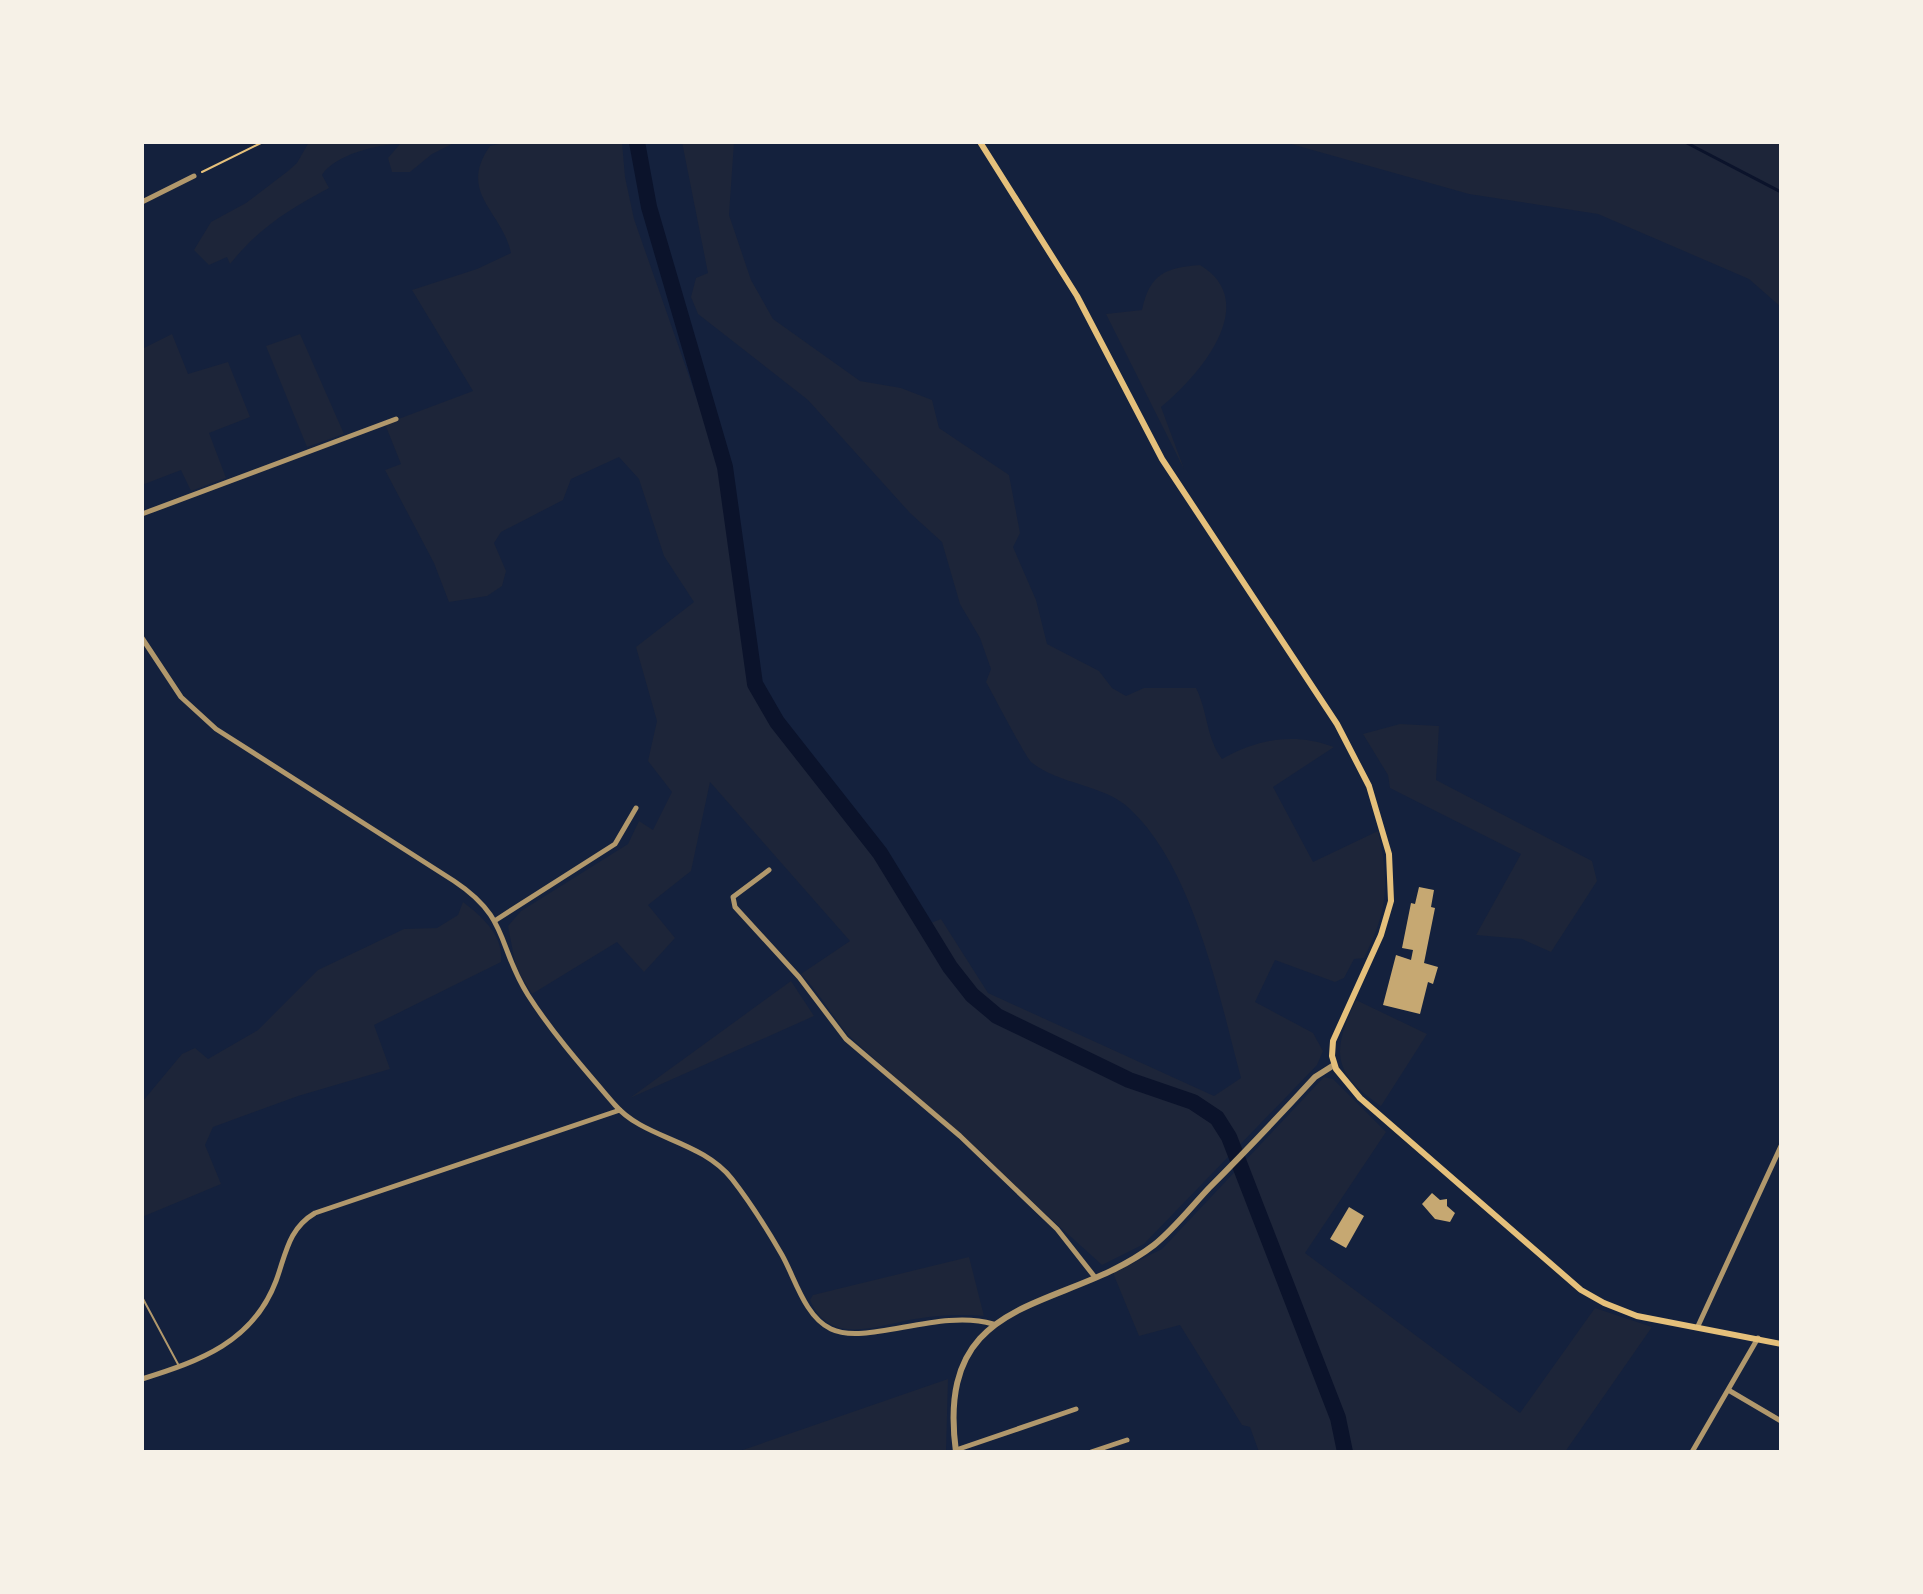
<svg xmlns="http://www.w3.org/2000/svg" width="1923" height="1594" font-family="'Archivo Narrow',sans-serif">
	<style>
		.green { fill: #1d2539 }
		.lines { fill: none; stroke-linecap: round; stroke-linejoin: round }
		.stream { stroke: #0b132b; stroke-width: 3 }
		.river { stroke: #0b132b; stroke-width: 16 }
		.building { fill: #c6a872 }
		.path { stroke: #e5c07b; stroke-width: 2 }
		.service { stroke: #b1986c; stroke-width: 2 }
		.minor { stroke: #b1986c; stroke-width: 5 }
		.tertiary { stroke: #b1986c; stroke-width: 6 }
		.secondary { stroke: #e5c07b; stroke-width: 6 }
	</style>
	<rect width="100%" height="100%" fill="#14213d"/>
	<g class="green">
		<path d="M309,142H456L432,154L410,172H392L388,158L400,144C378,144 334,155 322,175L329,188C289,209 258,229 230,264L227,257L209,265L194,250L211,222L246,203L288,171L297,163Z"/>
		<path d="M509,142H622L625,177L634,219L718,459L748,670L772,727L885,872L918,928L941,919L988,993L1214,1096L1241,1078C1219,996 1194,869 1130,809C1104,784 1059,785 1031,762C1025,756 994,696 986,682L991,669L980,638L960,604L942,542L910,513L808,400L698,314L691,297L696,278L708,273L682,142H734L729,215L751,280L773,319L860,381L901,388L932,400L939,428L1009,475L1020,533L1013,547L1036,600L1047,644L1099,671L1112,688L1126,696L1144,688H1196C1208,712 1206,738 1222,759C1258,739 1294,732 1334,747L1273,787L1313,862L1378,831C1390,883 1388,910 1364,958L1354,959L1344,978L1335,982L1275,960L1255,1002L1313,1033L1323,1051L1317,1065L1144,1244L1102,1265L848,1035C831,1014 819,993 801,974L850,941L710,782L691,871L648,905L675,938L644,972L617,942L532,994L516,968L508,926L521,911L628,844L639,821L653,830L672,792L648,761L657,721L636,647L694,602L664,556L639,479L619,457L571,479L563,500L501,532L494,543L506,571L502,586L487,596L449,602L434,563L385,470L401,464L385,424L473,391L412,290L477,269L511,253C502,211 457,193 490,146Z"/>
		<path d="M1284,142H1781V307L1749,279L1598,214L1469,194Z"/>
		<path d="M1200,265C1263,303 1198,377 1161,407L1184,469L1106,314L1142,310C1150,273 1166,268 1200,265Z"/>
		<path d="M172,334L188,374L228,362L250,417L209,433L226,478L191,491L181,470L142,485V349Z"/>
		<path d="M300,334L344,434L307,447L266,346Z"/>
		<path d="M1400,724L1439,726L1436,780L1592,861L1597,881L1551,952L1522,939L1476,935L1521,854L1390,788L1388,775L1363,734Z"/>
		<path d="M463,902C483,917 504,936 501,962L374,1025L390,1069L298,1096L213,1127L205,1145L221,1184L142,1217V1102L182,1054L195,1048L208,1059L258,1030L318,970L404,929L437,928L458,915Z"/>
		<path d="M791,981L814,1016L630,1098Z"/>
		<path d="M1356,1000L1427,1034L1381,1106C1331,1072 1332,1051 1356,1000Z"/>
		<path d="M1324,1077L1333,1079L1386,1132L1305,1253L1520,1413L1595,1308L1652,1327L1565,1452H1259L1250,1427L1242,1425L1180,1325L1139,1336L1113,1273L1162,1249Z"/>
		<path d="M969,1257L984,1316C961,1314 939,1315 915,1319C878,1325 830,1347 810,1300L813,1295Z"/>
		<path d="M948,1379L946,1452H737Z"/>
	</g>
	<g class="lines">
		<path class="stream" d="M1685,142L1781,192"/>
		<path class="river" d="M637,142L649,207L725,467L755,684L777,722L880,853L950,967L972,995L997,1016L1129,1080L1193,1102L1217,1118L1229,1137L1338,1418L1345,1452"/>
	</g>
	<g class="building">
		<path d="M1419,887L1434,890L1431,907L1435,908L1424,963L1438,967L1433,984L1428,982L1420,1014L1383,1005L1396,955L1411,960L1413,950L1402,948L1411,903L1415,904Z"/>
		<path d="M1432,1193L1440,1200L1447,1199V1206L1455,1213L1450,1222L1435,1219L1422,1204Z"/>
		<path d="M1349,1207L1364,1216L1346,1248L1330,1239Z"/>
	</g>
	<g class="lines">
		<path class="path" d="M202,172L263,142"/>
		<path class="service" d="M142,1297L179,1366"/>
		<g class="minor">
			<path d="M142,202L194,176"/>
			<path d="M142,514L396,419"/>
			<path d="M142,638L181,697L216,729L454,881C510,918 497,946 528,995C553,1034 585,1070 615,1105C644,1139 701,1140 732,1179C750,1202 767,1229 782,1255C795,1278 805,1317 831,1329C866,1346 940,1308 993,1324"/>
			<path d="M769,870L733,897L735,907L799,977L846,1039L960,1136L1057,1229L1094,1276"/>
			<path d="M496,920L615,844L636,808"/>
			<path d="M1698,1326L1781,1146"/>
			<path d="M142,1379C200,1361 253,1342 276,1281C286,1254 288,1229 315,1213L620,1110"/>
			<path d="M1730,1391L1781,1421"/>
			<path d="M956,1450L1076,1409"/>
			<path d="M1091,1452L1127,1440"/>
			<path d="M1692,1452L1758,1338"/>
		</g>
		<path class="tertiary" d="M956,1452C934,1289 1064,1314 1154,1245C1174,1229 1191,1207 1209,1188C1245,1152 1280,1115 1315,1077L1334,1065"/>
		<path class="secondary" d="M980,142L1077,296L1162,459L1337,724L1369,786L1389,854L1391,901L1381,935L1333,1041L1332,1056L1336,1069L1360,1098L1581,1290L1604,1303L1637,1316L1781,1344"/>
	</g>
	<rect width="1923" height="1594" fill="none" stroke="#f6f1e7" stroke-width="288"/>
</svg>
